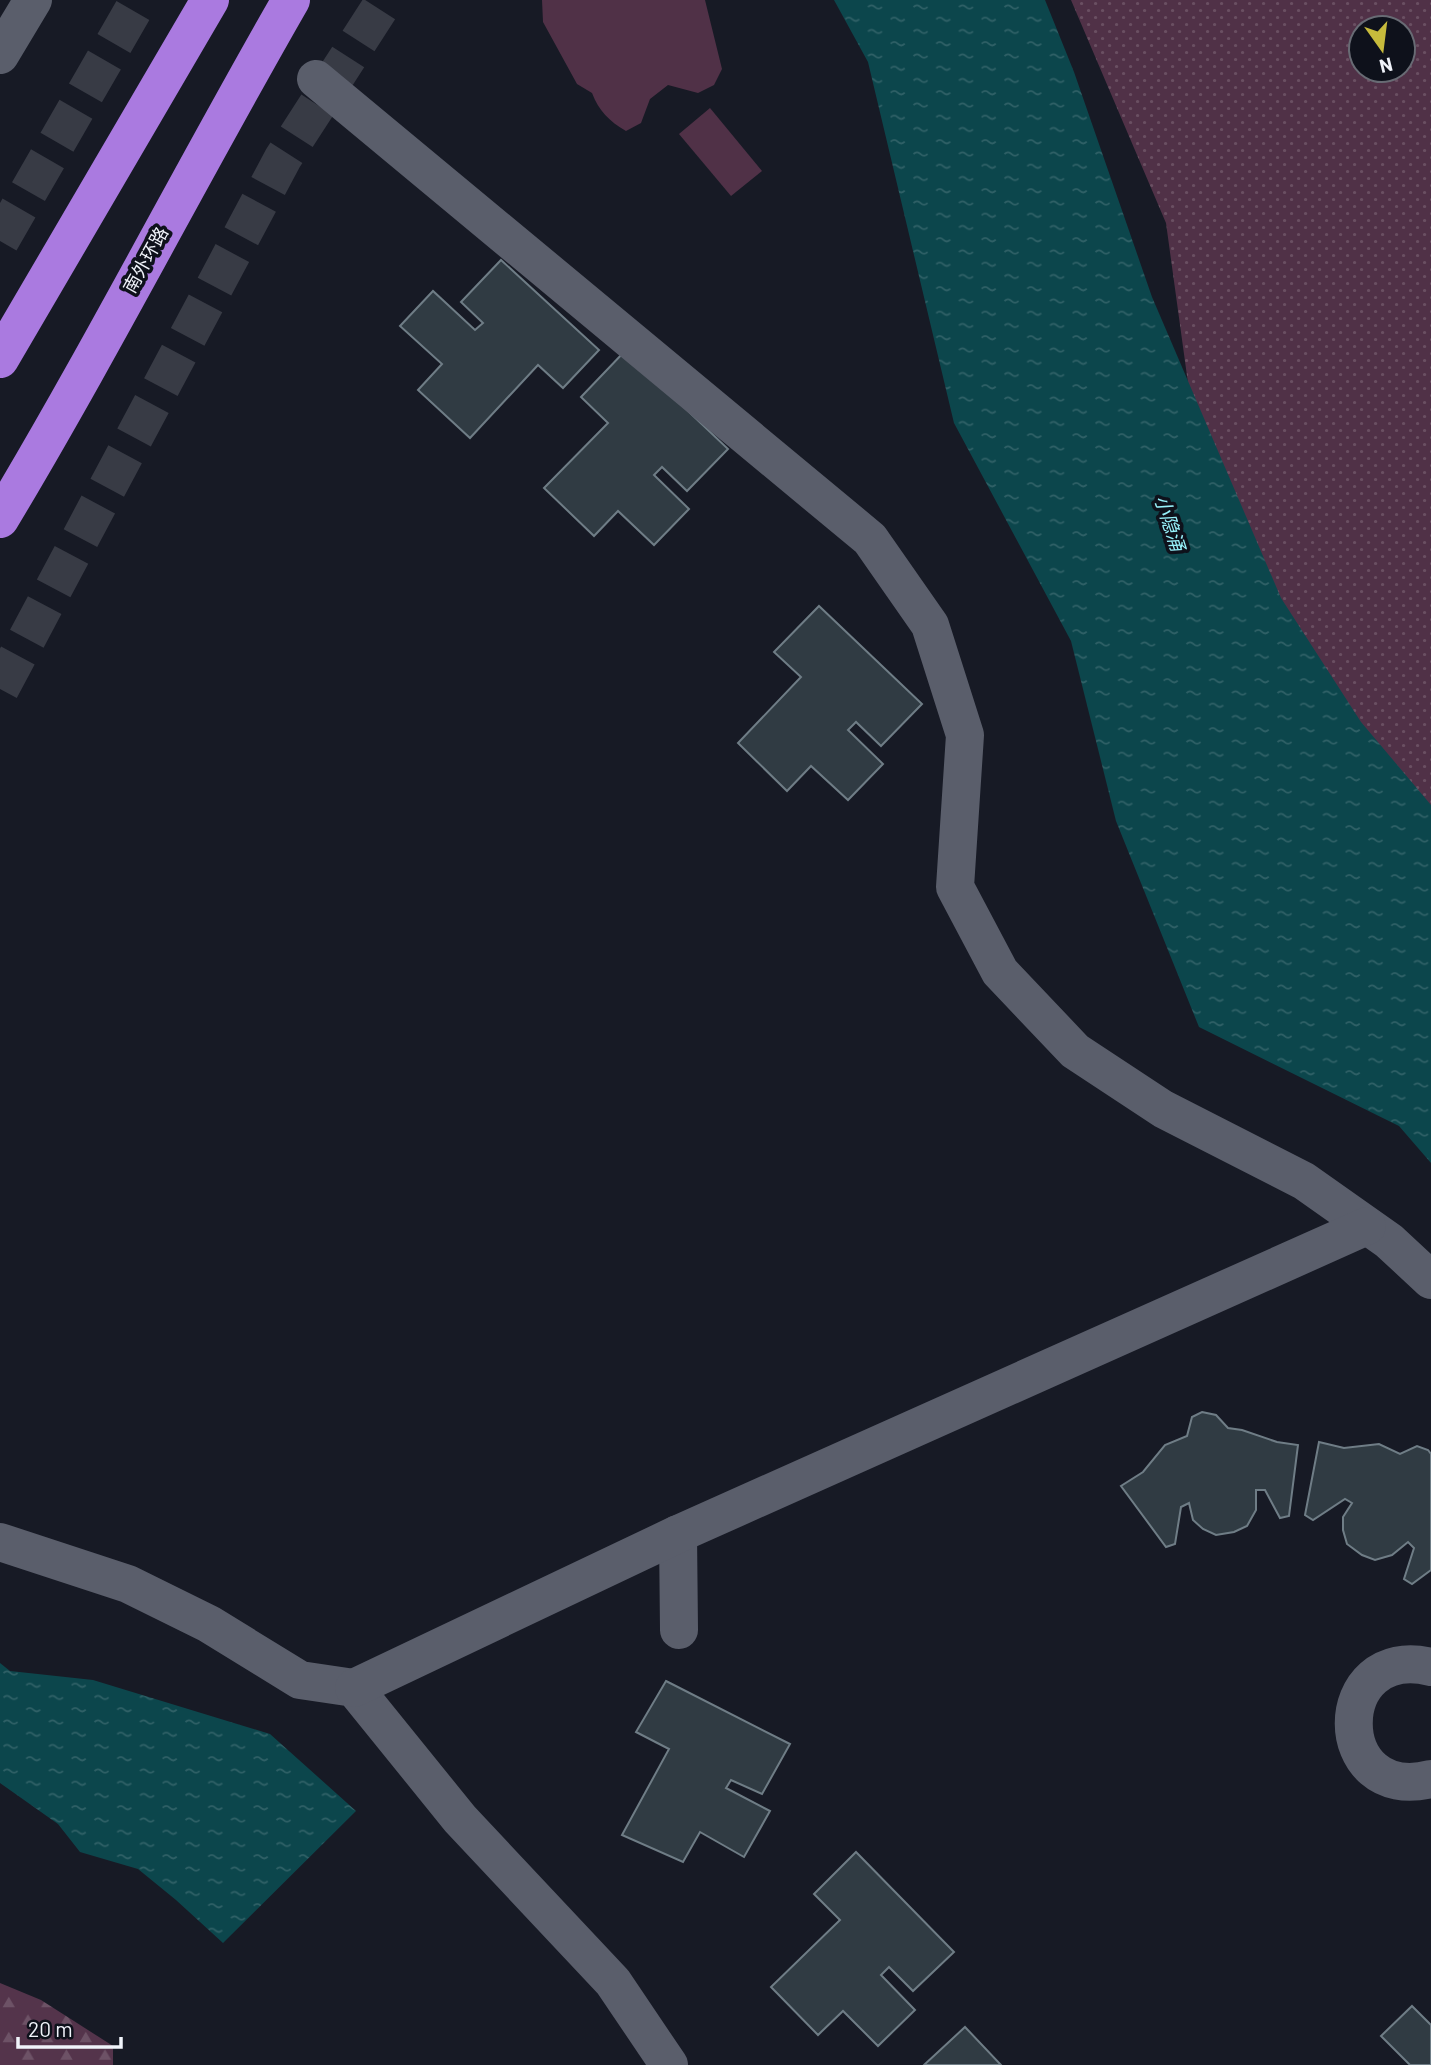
<svg xmlns="http://www.w3.org/2000/svg" width="1431" height="2065" font-family="Barlow,'Noto Sans SC',sans-serif">
	<style>
		.grass { fill: url(#grass-dots); fill-rule: evenodd }
		.forest { fill: url(#forest-firs) }
		.park { fill: #503147 }
		.water { fill: url(#water-ripples) }
		.building { fill: #303b43; stroke: #6f7d86; stroke-width: 2 }
		.lines { fill: none; stroke-linecap: round; stroke-linejoin: round }
		.highway-tunnel { stroke: #383b45; stroke-width: 38; stroke-dasharray: 38 19; stroke-linecap: butt }
		.minor { stroke: #5a5e6b; stroke-width: 38 }
		.highway { stroke: #aa7ae0; stroke-width: 38 }
		.labels { text-anchor: middle; stroke-width: 7; stroke-linejoin: round; paint-order: stroke }
		.street-label { font-size: 18px; fill: #f0f3fa; stroke: #0e111b }
		.water-label { font-size: 19px; font-style: italic; fill: #97f1fa; stroke: #0e111b }
	</style>
	<defs>
		<pattern id="grass-dots" width="8" height="8" patternUnits="userSpaceOnUse" patternTransform="scale(1.75)"><rect width="8" height="8" fill="#503147"/><path d="M2 2h.1M6 6h.1" fill="none" stroke="#6a4f62" stroke-width="1.8" stroke-linecap="round"/></pattern>
		<pattern id="forest-firs" width="22" height="20" patternUnits="userSpaceOnUse" patternTransform="scale(1.75)"><rect width="22" height="20" fill="#54344b"/><path d="M5 1l3.5 6h-7zM16 11l3.5 6h-7z" fill="#6d5266"/></pattern>
		<pattern id="water-ripples" width="26" height="14" patternUnits="userSpaceOnUse" patternTransform="scale(1.75)"><rect width="26" height="14" fill="#0c464c"/><path d="M2 4q2-2 4 0t4 0M15 11q2-2 4 0t4 0" fill="none" stroke="#306167"/></pattern>
	</defs>
	<rect width="100%" height="100%" fill="#171a25"/>
	<path class="grass" d="M1071,0H1431V874L1301,745L1195,434L1166,223ZM1361,28H1403V70H1361Z"/>
	<path class="forest" d="M0,1983L41,2000L113,2046V2065H0Z"/>
	<g class="park">
		<path d="M542,0H705L722,69L714,85L698,93L668,85L650,99L641,123L626,131C609,121 599,111 592,93L577,84L543,22Z"/>
		<path d="M710,108L762,171L731,196L679,134Z"/>
	</g>
	<g class="water">
		<path d="M834,0H1045L1074,72L1152,297L1281,598L1361,722L1431,805V1163L1399,1126L1199,1027L1116,821L1071,641L954,423L868,62Z"/>
		<path d="M0,1663L10,1671L93,1680L270,1734L356,1811L223,1943L176,1900L138,1869L80,1852L58,1824L0,1783Z"/>
	</g>
	<g class="building">
		<path d="M501,260L599,350L563,388L538,365L470,438L418,390L442,364L400,326L433,291L475,330L483,323L461,302Z"/>
		<path d="M625,351L728,449L687,491L662,467L654,475L689,509L654,545L618,511L594,536L544,488L608,423L581,397Z"/>
		<path d="M819,606L922,704L881,746L856,722L848,730L883,764L848,800L811,766L787,791L738,743L801,677L774,652Z"/>
		<path d="M1202,1412L1216,1415L1228,1428L1242,1430L1277,1442L1298,1445L1289,1516L1280,1518L1265,1490H1256V1510L1247,1526L1234,1532L1216,1535L1203,1529L1193,1520L1189,1503L1181,1507L1175,1544L1166,1547L1121,1486L1143,1472L1165,1445L1187,1436L1192,1417Z"/>
		<path d="M1319,1442L1344,1448L1379,1444L1400,1454L1417,1446L1428,1450L1431,1454V1570L1412,1584L1404,1579L1414,1548L1408,1542L1392,1555L1375,1560L1362,1555L1347,1544L1343,1530V1517L1352,1503L1345,1499L1313,1520L1305,1515Z"/>
		<path d="M666,1681L790,1744L762,1794L731,1780L726,1788L770,1811L744,1857L700,1832L683,1862L622,1835L669,1749L636,1732Z"/>
		<path d="M856,1852L954,1952L913,1991L889,1967L881,1975L915,2010L878,2046L843,2011L818,2035L771,1987L840,1920L814,1894Z"/>
		<path d="M1412,2006L1431,2025V2065H1410L1381,2036Z"/>
		<path d="M965,2027L1001,2065H924Z"/>
	</g>
	<g class="lines">
		<g class="highway-tunnel">
			<path d="M0,241L139,0"/>
			<path d="M0,689L283,158L385,0"/>
		</g>
		<g class="minor">
			<path d="M0,55L33,0"/>
			<path d="M316,79L870,539L930,625L965,735L955,887L1000,972L1075,1051L1163,1109L1304,1181L1389,1241L1431,1280"/>
			<path d="M678,1534L679,1630"/>
			<path d="M0,1542L128,1584L209,1624L300,1680L354,1688L460,1819L613,1982L669,2065"/>
			<path d="M1431,1667C1328,1642 1328,1805 1431,1779"/>
			<path d="M354,1688L678,1534L1367,1226"/>
		</g>
		<g class="highway">
			<path d="M0,359L210,0"/>
			<path d="M0,519C102,349 192,172 291,0"/>
		</g>
	</g>
	<g class="labels">
		<g class="street-label">
			<text transform="translate(146 260) rotate(-61)" y="6">南外环路</text>
		</g>
		<g class="water-label">
			<text transform="translate(1170 523) rotate(72)" y="7">小隐涌</text>
		</g>
	</g>
	<g transform="translate(1382 49) rotate(166)"><circle r="33" fill="#0e111b" stroke="#686b74" stroke-width="2"/>
	<path d="M0-5L12 26L0 18L-12 26Z" fill="#c7bb3c"/>
	<text y="-10" font-size="19" font-weight="bold" text-anchor="middle" fill="#f0f3fa">N</text>
	</g>
	<path d="M18 2037v10h103v-10" fill="none" stroke="#f0f3fa" stroke-width="3.5"/>
	<text x="28" y="2037" font-size="21" fill="#f0f3fa" stroke="#0e111b" stroke-width="5" paint-order="stroke">20 m</text>
</svg>
